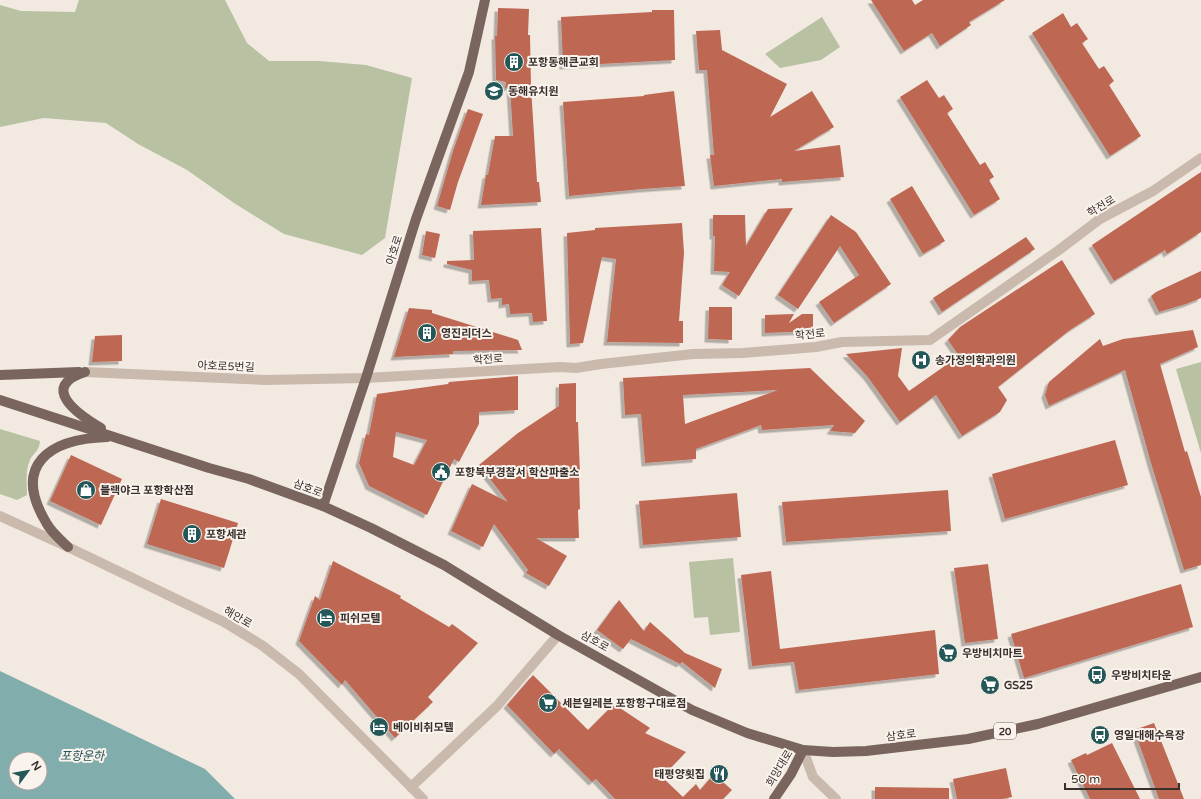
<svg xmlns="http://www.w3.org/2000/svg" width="1201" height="799" font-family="'Varela Round','Noto Sans KR',sans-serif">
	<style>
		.green { fill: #b8c1a2 }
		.water { fill: #82adad; fill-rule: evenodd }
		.building { fill: #be6753; fill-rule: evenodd; filter: url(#shadow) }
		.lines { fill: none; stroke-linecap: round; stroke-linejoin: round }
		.minor { stroke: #cab9ad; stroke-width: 10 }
		.major { stroke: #79655e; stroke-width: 10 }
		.labels { text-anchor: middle; stroke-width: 4; stroke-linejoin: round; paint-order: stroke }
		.shield { fill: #faf3ed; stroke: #736a65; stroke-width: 1 }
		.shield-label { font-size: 10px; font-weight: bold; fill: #392f2b }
		.poi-label { font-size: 11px; font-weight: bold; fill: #392f2b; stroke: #faf3ed; text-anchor: start }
		.street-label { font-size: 11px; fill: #392f2b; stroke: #faf3ed }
		.water-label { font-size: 12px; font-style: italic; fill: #235758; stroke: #faf3ed }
	</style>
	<defs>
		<filter id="shadow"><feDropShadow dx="-3.5" dy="3.5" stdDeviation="0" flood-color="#0004"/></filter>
	</defs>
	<rect width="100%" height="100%" fill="#f2e9e1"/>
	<g class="green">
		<path d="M79,0H225L247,43L269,61H319L366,65L412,78L385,238L362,255L284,234L234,203L187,170L138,144L106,123L44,118L0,127V5L21,11L75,12Z"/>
		<path d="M822,17L840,47L821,60L780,68L765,54Z"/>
		<path d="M1201,362V453L1176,369Z"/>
		<path d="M0,429L40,441C39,452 34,452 30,460C25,471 27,483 27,495L17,500L0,494Z"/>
		<path d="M733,558L740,632L710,635L708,617L694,618L689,562Z"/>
	</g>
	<path class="water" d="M0,671L205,769L235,799H0ZM16,759H40V783H16Z"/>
	<g class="building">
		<path d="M871,0H912L915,5L923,0H1005L969,22L971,25L940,46L932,33L904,51Z"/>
		<path d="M498,8L529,9L528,35H530L531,87L537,182H539L541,202L481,205L486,175H488L495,136H513L510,87L505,88L506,82L496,80L495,36H497Z"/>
		<path d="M652,10H674L675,60L563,66L561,17L652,12Z"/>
		<path d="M1063,13L1071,27L1077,23L1088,39L1082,43L1099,69L1104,66L1114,81L1109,85L1141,136L1110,156L1032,33Z"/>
		<path d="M720,30L722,50L787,84L770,117L812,91L834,127L794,151L840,145L844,177L782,182V179L714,186L710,155H714L707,70H699L696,31Z"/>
		<path d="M927,80L939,98L944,95L953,109L947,113L980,165L985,162L994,177L989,180L1000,199L974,215L900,97Z"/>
		<path d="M674,91L685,186L642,189L569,196L563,102L644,96V95Z"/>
		<path d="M468,109L483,114L458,182L450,210L437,206L453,151Z"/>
		<path d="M1201,172V232L1167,254L1165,250L1114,281L1092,245Z"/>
		<path d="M912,186L945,241L923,254L890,199Z"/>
		<path d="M793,208L739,296L722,285L730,272L714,271L715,236H713V215H745L746,246L768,209Z"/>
		<path d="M831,215L856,232L891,284L834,323L819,302L859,275L840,246L798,309L778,295Z"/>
		<path d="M682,223L684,253L679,321H683V343L607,342L616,259L602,257L583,343L570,344L567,233L595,230V228Z"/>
		<path d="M541,228L547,321L533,322L532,313L510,314L509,304L502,305V298L491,299L489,280L472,281V270L447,264V261L474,260L473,231Z"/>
		<path d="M426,231L440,234L435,258L422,255Z"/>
		<path d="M1026,237L1035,249L942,312L933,298Z"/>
		<path d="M1062,260L1095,314L1070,330L998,387L1007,400L1000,412L962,436L936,395L900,422L867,376L846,354L902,348L898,376L909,391L959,356L948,340L960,327Z"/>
		<path d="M1201,271V298L1186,304L1159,312L1151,296L1156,292Z"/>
		<path d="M709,307H732V340L708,339Z"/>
		<path d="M409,308L432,310V313L518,340L522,350L453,351V354L394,357Z"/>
		<path d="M794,314L789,323L802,314H813V331L765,333V315Z"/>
		<path d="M1193,330L1198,347L1160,364L1185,452L1187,451L1201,497V565L1184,570L1151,463L1125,370L1049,406L1045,395L1049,382L1100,339L1103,346L1123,339Z"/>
		<path d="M122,335V361L92,362L95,336Z"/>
		<path d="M810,368L865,421L855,433L830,431L834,425L762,430L761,425L696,449V459L645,463L641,414L625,415L623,378ZM778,390L685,424L683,395Z"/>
		<path d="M518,376V410L479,412V424L459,462L454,459L427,515L369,486L359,463L366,434L369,435L377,394L448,384L449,382ZM396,432L427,440L414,465L393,457Z"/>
		<path d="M576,383V422H578L580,474L579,475L580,509L578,510L579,538H536L567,556L549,586L526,573L528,570L494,524L483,547L451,531L472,484L508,502L479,465L518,433L559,406V384Z"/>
		<path d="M1115,440L1128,485L1005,519L992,474Z"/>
		<path d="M71,455L122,479L101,525L50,501Z"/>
		<path d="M948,490L951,531L786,542L782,502Z"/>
		<path d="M737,493L741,537L643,545L639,501Z"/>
		<path d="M161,499L238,523L224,568L147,544Z"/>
		<path d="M333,561L401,596L400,598L449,627L452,624L478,643L428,697L433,702L395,738L345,680L342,685L299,641L315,596L320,600Z"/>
		<path d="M988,564L998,639L965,643L954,568Z"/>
		<path d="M771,571L780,649L935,630L939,674L799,690L794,662L752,666L741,575Z"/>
		<path d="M1181,584L1193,627L1024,678L1011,634Z"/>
		<path d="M619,600L644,631L650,622L685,653L722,669L715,688L682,662L680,664L631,639L623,649L597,630Z"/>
		<path d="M533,675L588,730L614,704L650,728L645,733L686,752L662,777L683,797L696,784L700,790L714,774L732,790L723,799H615L596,779L592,782L559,749L554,754L507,705Z"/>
		<path d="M1154,723L1184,799H1159L1134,730Z"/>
		<path d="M1112,743L1140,799H1090L1071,760L1086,753L1087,755Z"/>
		<path d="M1006,768L1012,797L1002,799H957L953,779Z"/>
		<path d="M875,787L949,788V799H875Z"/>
	</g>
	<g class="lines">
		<g class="minor">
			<path d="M85,372L265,380L366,378L560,367L576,368L601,364L693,354L743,353L816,347L842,342L930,340L1059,250L1100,219L1153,191L1201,158"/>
			<path d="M0,516L68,547L224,622L263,646L299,674L423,799"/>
			<path d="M803,750L813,777L836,799"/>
			<path d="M411,787L497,706L558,635"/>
		</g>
		<g class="major">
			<path d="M85,372C38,387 79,415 101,428"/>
			<path d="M0,375L79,372"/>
			<path d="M0,400L209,468L249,479L323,506L371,528L444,565L558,635L692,710L747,733L803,750L833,752L866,751L968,739L1038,724L1201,677"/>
			<path d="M323,506L366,378L416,219L469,72L485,0"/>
			<path d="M68,547C61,540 52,533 47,524C11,465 49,439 107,437"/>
			<path d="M774,799L791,774L803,750"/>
		</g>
	</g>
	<defs>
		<g id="building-disc" transform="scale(1)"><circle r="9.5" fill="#235758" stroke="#faf3ed"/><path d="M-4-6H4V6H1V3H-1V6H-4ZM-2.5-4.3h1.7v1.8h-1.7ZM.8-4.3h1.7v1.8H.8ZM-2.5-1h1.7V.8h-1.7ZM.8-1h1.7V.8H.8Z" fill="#fff"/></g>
		<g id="school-disc" transform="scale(1)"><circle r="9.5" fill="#235758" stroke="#faf3ed"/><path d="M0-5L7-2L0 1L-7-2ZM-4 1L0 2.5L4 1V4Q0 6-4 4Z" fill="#fff"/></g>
		<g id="hospital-disc" transform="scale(1)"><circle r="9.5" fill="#235758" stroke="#faf3ed"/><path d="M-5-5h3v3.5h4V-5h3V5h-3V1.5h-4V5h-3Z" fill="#fff"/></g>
		<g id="civic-disc" transform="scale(1)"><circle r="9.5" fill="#235758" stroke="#faf3ed"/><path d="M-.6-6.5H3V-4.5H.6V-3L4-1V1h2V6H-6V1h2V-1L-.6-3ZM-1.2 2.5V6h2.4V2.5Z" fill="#fff"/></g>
		<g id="shop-disc" transform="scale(1)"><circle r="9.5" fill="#235758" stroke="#faf3ed"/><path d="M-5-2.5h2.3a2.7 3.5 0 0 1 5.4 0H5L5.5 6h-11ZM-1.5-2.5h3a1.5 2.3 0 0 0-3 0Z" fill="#fff"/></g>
		<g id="hotel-disc" transform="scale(1)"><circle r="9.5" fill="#235758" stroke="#faf3ed"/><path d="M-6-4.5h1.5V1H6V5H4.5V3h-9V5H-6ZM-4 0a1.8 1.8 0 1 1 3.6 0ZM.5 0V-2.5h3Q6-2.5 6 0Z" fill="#fff"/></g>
		<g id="supermarket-disc" transform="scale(1)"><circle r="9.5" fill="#235758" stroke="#faf3ed"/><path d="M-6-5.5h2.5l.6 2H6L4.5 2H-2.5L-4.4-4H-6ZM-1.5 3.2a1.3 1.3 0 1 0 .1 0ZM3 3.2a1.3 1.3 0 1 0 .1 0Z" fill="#fff"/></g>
		<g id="bus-disc" transform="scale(1)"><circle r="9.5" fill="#235758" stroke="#faf3ed"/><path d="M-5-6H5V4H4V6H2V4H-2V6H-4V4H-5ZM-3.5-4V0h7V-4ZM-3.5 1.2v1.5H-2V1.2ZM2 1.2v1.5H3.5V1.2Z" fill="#fff"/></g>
		<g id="restaurant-disc" transform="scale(1)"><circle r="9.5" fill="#235758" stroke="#faf3ed"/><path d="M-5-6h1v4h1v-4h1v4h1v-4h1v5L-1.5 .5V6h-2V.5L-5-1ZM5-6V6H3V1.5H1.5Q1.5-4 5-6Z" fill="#fff"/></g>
	</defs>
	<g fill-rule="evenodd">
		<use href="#building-disc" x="514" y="62"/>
		<use href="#school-disc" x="494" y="91"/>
		<use href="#building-disc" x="427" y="333"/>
		<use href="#hospital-disc" x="921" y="360"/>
		<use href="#civic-disc" x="441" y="472"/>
		<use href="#shop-disc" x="86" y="490"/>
		<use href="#building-disc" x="192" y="534"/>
		<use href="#hotel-disc" x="326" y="618"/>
		<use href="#supermarket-disc" x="948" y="653"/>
		<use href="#bus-disc" x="1097" y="675"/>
		<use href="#supermarket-disc" x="990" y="685"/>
		<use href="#supermarket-disc" x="548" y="703"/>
		<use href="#hotel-disc" x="379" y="727"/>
		<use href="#bus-disc" x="1100" y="735"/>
		<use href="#restaurant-disc" x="719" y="774"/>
	</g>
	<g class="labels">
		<rect class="shield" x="994" y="723" width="22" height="16" rx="3"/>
		<g class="shield-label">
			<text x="1005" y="735">20</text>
		</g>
		<g class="poi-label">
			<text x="528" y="66">포항동해큰교회</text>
			<text x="508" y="95">동해유치원</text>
			<text x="441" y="337">영진리더스</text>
			<text x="935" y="364">송가정의학과의원</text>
			<text x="455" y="476">포항북부경찰서 학산파출소</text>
			<text x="100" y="494">블랙야크 포항학산점</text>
			<text x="206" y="538">포항세관</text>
			<text x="340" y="622">피쉬모텔</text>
			<text x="962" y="657">우방비치마트</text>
			<text x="1111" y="679">우방비치타운</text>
			<text x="1004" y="689">GS25</text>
			<text x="562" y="707">세븐일레븐 포항항구대로점</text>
			<text x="393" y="731">베이비취모텔</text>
			<text x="1114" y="739">영일대해수욕장</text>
			<text x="705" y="778" text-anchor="end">태평양횟집</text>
		</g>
		<g class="street-label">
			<text transform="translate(1101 206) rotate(-31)" y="4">학전로</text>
			<text transform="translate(394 250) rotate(-72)" y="4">아호로</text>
			<text transform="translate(810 334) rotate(-6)" y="4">학전로</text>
			<text transform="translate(488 359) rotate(-4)" y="4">학전로</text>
			<text transform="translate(226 366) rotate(2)" y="4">아호로5번길</text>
			<text transform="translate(308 488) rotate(21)" y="4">삼호로</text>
			<text transform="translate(238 617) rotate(30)" y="4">해안로</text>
			<text transform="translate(595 641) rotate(29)" y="4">삼호로</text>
			<text transform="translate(901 735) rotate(-7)" y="4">삼호로</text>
			<text transform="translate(779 768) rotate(-59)" y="4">희망대로</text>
		</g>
		<g class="water-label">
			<text x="82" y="760">포항운하</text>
		</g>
	</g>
	<g transform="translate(28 771) rotate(58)"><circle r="19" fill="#faf3ed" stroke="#ada59f"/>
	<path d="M0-3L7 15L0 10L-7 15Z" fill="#235758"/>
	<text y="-6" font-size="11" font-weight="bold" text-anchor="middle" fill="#392f2b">N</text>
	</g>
	<path d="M1065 783v6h114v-6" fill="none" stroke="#392f2b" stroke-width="2"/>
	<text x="1071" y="783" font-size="12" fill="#392f2b" stroke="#faf3ed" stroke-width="3" paint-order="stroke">50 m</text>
</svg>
